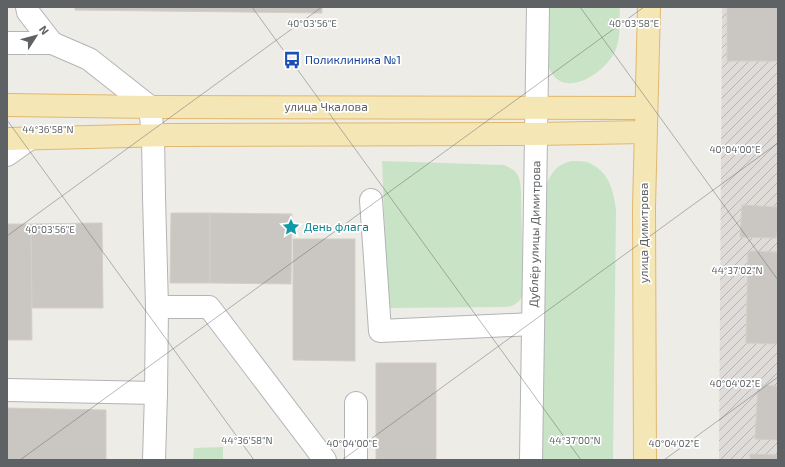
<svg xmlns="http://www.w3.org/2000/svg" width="785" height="467" font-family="'Exo 2',sans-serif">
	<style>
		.industrial { fill: url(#industrial-furrows) }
		.green { fill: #c9e3c7 }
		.building { fill: #cac7c3; stroke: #d3cec6 }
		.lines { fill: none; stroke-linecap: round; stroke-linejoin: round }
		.minor-casing { stroke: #b2b4b7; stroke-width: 24 }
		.major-casing { stroke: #e1b86e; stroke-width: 24 }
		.minor { stroke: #fff; stroke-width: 22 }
		.major { stroke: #f5e6b5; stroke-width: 22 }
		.ticks { fill: none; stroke: #5e6265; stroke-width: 1; stroke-opacity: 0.45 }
		.labels { text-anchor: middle; stroke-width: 3.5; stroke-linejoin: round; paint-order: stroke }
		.transit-label { font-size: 12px; fill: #164399; stroke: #fff; text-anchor: start }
		.street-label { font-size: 12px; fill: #5e6265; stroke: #fff }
		.culture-label { font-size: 12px; fill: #0d838f; stroke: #fff; text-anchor: start }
		.ticks-label { font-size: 10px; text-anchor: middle; fill: #5e6265; stroke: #fff; stroke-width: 3.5; stroke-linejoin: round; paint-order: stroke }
	</style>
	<defs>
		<pattern id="industrial-furrows" width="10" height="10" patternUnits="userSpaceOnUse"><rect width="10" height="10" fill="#dedbd9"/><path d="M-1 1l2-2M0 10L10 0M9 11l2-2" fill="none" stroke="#b7b5b4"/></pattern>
	</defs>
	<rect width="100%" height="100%" fill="#eeece7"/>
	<path class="industrial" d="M722,7H778V460H719Z"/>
	<g class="green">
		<path d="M548,7H620C619,21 621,36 616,49C606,74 560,103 548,65C546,59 548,52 548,47C548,33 548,20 548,7Z"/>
		<path d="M382,161L504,165C518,171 520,176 521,191L523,294C520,303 514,306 505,307L388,308Z"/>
		<path d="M571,161C576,161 583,161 587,162C609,171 613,189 616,210L613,460H542L546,185C553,170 556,166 571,161Z"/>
		<path d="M223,447V460H193L194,448Z"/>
	</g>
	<g class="building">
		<path d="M75,7H322V13L75,10Z"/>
		<rect x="727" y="7" width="51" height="54"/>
		<path d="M742,205L778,207V232H777L776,238L740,237Z"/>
		<path d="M171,213H210V283H170Z"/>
		<path d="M210,213L292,214L291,284L210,283Z"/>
		<path d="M102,223L103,308H32L31,224Z"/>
		<path d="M7,224H31L32,340H7Z"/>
		<path d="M293,239H355V361L293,360Z"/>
		<path d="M748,251L778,252V344L746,343Z"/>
		<rect x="376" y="363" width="60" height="97"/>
		<path d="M758,385L778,386V440L755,439Z"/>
		<path d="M7,408L106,410V460H7Z"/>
		<path d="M750,454L778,455V460H750Z"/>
	</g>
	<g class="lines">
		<g class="minor-casing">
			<g id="minor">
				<path d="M27,7L28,12L52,43"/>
				<path d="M7,43H52L89,59L150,107L153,136L154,197L157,307L156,393L7,390"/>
				<path d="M7,155L31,138"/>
				<path d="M371,200L380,331L533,324"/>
				<path d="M157,307H209L325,460"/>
				<path d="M154,460L156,393"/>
				<path d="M356,460V403"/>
				<path d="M531,460L538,7"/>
			</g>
		</g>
		<g class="major-casing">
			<g id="major">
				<path d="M7,105L150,107L646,108"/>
				<path d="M7,139L170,135L536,134L645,132"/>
				<path d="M645,460L644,207L649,7"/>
			</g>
		</g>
		<use href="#minor" class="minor"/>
		<use href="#major" class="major"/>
	</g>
	<path class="ticks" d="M252,7L581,460M580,7L778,280M7,120L254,460M7,236L322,7M20,460L644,7M342,460L778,143M664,460L778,377"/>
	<defs>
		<g id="bus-bare" transform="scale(1.38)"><path d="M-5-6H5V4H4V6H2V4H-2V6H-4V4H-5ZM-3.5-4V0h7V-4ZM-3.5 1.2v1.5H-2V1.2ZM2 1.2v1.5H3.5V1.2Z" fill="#1a4fb4" stroke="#fff" stroke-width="2.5" paint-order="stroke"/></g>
		<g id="sight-bare" transform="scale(1.38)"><path d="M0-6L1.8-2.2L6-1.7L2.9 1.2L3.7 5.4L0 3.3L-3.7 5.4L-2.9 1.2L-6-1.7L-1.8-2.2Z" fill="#0f9aa8" stroke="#fff" stroke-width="2.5" paint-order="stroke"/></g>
	</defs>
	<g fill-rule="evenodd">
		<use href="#bus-bare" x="292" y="60"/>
		<use href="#sight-bare" x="291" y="227"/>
	</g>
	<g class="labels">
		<g class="transit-label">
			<text x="305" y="64">Поликлиника №1</text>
		</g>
		<g class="street-label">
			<text x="326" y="111">улица Чкалова</text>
			<text transform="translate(644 233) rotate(-90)" y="4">улица Димитрова</text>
			<text transform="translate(535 234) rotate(-89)" y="4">Дублёр улицы Димитрова</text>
		</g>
		<g class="culture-label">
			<text x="304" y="231">День флага</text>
		</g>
	</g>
	<g class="ticks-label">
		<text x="312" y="27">40°03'56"E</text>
		<text x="634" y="27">40°03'58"E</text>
		<text x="48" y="133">44°36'58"N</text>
		<text x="735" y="153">40°04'00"E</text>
		<text x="50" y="233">40°03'56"E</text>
		<text x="737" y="274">44°37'02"N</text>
		<text x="735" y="387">40°04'02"E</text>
		<text x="247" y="444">44°36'58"N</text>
		<text x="575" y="444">44°37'00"N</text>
		<text x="352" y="447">40°04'00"E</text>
		<text x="674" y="447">40°04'02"E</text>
	</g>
	<rect width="785" height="467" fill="none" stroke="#5e6265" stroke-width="16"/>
	<g transform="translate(36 36) rotate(54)" stroke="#ffffff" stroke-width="3" paint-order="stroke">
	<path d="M0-3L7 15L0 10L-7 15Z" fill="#5e6265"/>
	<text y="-6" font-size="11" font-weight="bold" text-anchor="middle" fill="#5e6265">N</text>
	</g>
</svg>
